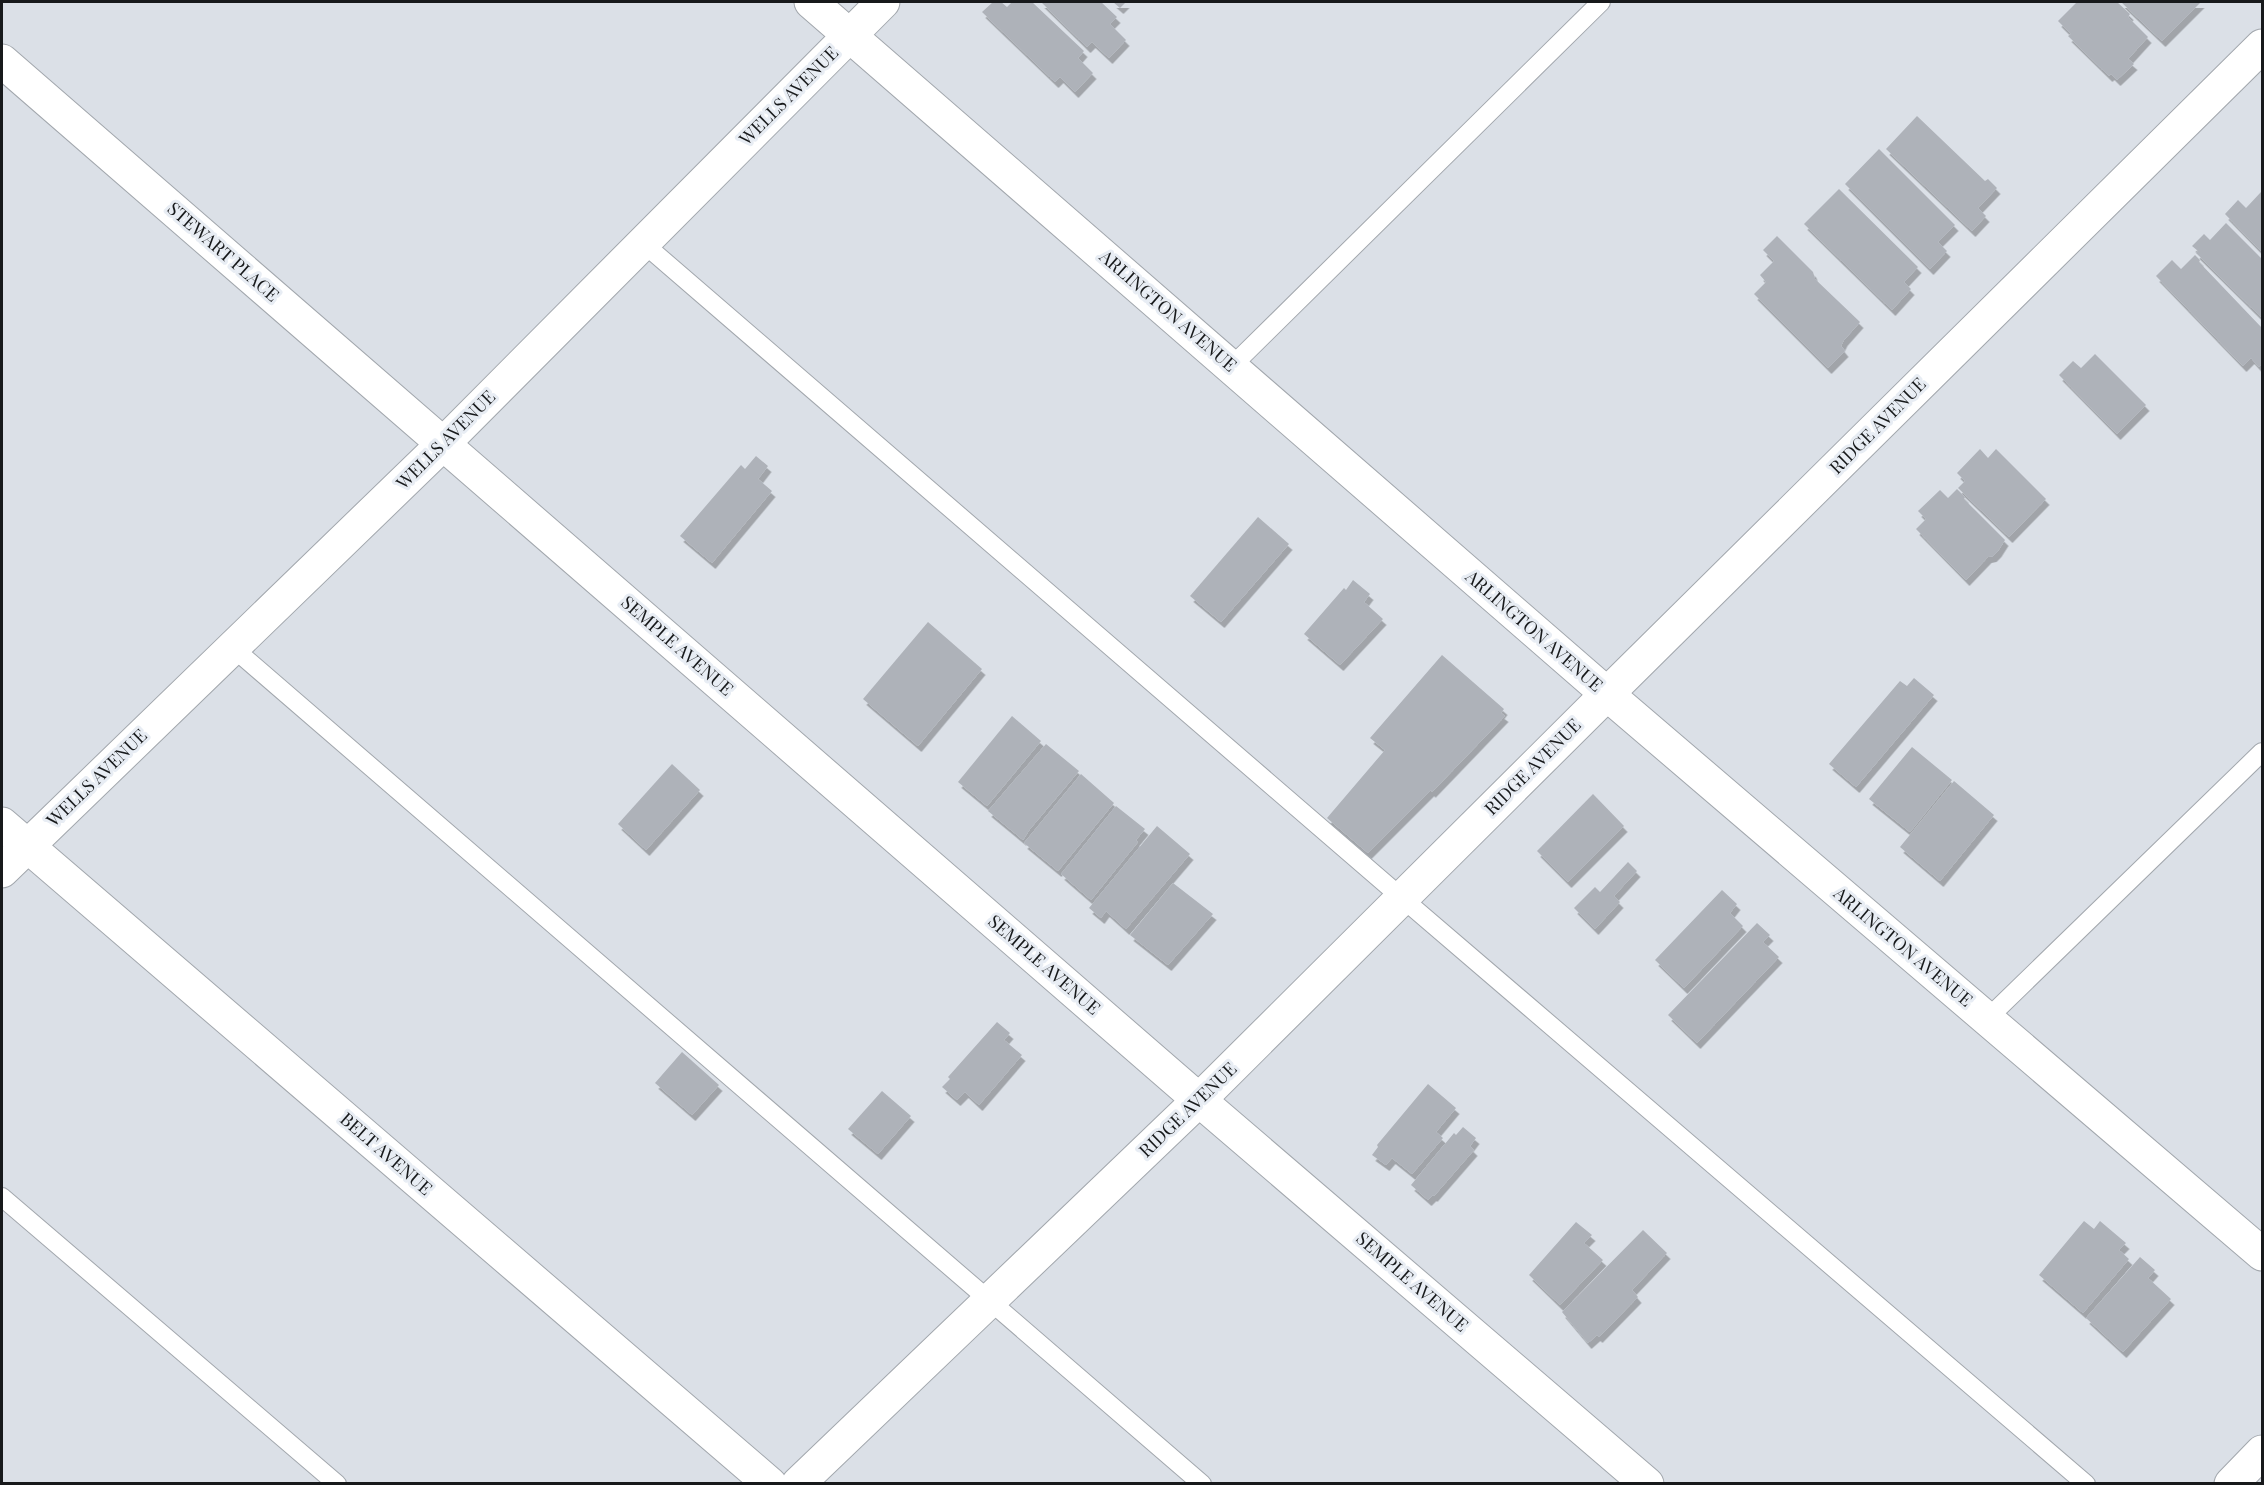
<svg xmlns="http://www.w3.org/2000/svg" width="2264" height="1485" font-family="'Playfair Display',serif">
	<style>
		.building { fill: #aeb2b9; filter: url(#shadow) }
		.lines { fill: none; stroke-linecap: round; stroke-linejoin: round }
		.service-casing { stroke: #a2a7ad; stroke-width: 20 }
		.minor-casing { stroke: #a2a7ad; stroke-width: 35 }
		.service { stroke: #fff; stroke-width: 18 }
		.minor { stroke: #fff; stroke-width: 33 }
		.labels { text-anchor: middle; stroke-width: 6; stroke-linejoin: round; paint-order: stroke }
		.street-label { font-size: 18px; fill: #17191b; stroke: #e8edf4 }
	</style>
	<defs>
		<filter id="shadow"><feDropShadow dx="3.5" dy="6" stdDeviation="0" flood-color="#0004"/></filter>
	</defs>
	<rect width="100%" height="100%" fill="#dbe0e7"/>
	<g class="building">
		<path d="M993,2H1001L1007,7L1012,2H1032L1084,51L1078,58L1093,73L1075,92L1060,77L1055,82L982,12Z"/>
		<path d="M1041,2H1101L1117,17L1110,24L1126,40L1109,58L1092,42L1087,47Z"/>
		<path d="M1113,2H1126L1120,8Z"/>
		<path d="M2077,2H2117L2130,14L2128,17L2148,37L2128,59L2134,64L2117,80L2111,74L2109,76L2068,36L2071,34L2058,21Z"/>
		<path d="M2121,2H2201L2162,41Z"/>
		<path d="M1917,116L1985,181L1988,179L1997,188L1978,208L1986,216L1972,231L1886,149Z"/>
		<path d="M1879,149L1955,225L1938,242L1947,251L1930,269L1845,184Z"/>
		<path d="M1839,189L1918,267L1904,282L1911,289L1892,310L1804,224Z"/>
		<path d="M2261,192L2262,193V252L2225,214L2238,200L2246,208Z"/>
		<path d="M2226,223L2262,259V318L2196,253L2198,251L2192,246L2204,234L2210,240Z"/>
		<path d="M1777,236L1813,272L1815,279L1860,322L1844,340L1841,346L1845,351L1828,368L1754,294L1766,282L1760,275L1774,261L1763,250Z"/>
		<path d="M2195,255L2200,260L2199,262L2262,328V364L2259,367L2251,358L2243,366L2156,276L2172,260L2181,269Z"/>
		<path d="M2095,354L2146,405L2117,434L2059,375L2073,361L2081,368Z"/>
		<path d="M1980,449L1988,458L1996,449L2046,499L2009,537L1958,488L1965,481L1957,473Z"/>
		<path d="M756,456L768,466L758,479L772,491L712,563L680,536L741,465L745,469Z"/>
		<path d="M1957,489L1965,497L1964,499L2005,540L1998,551L1993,556L1988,557L1966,580L1916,529L1926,519L1918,511L1940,490L1948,498Z"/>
		<path d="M1258,517L1289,544L1221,622L1190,596Z"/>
		<path d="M1353,580L1370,594L1364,602L1383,619L1340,665L1304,634L1344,588L1346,590Z"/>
		<path d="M928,622L982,669L918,746L863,699Z"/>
		<path d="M1442,655L1504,709L1501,713L1505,716L1432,792L1431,790L1368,853L1327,818L1385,750L1370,738Z"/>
		<path d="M1914,678L1934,695L1856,787L1829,764L1900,681L1907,686Z"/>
		<path d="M1012,716L1041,741L987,806L958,782Z"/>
		<path d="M1046,744L1079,771L1030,829L1023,840L988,811Z"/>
		<path d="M1912,747L1952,780L1910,832L1869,799Z"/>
		<path d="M672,764L700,790L646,850L618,824Z"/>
		<path d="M1081,774L1114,803L1058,871L1024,843Z"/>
		<path d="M1954,781L1994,815L1940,881L1900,847Z"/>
		<path d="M1593,794L1624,826L1568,882L1537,851Z"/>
		<path d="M1116,806L1145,829L1136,840L1138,842L1091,900L1061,874Z"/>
		<path d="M1157,826L1190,854L1126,929L1106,911L1101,918L1089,908Z"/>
		<path d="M1628,862L1637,871L1614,896L1620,902L1595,929L1574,908L1595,887L1600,892Z"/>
		<path d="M1173,883L1213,914L1168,965L1130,935Z"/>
		<path d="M1722,890L1737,904L1730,913L1743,926L1684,988L1655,960Z"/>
		<path d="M1757,923L1770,935L1763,942L1779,957L1697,1043L1668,1015Z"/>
		<path d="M997,1022L1010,1033L1004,1040L1022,1055L979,1105L965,1092L957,1100L942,1087L950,1079L948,1077Z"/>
		<path d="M682,1052L719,1085L692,1115L655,1083Z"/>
		<path d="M1428,1084L1456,1108L1436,1132L1443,1138L1412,1174L1392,1158L1386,1165L1372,1155L1378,1147L1377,1145Z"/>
		<path d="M882,1091L911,1116L878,1154L848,1129Z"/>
		<path d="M1463,1127L1476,1138L1470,1146L1474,1150L1434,1196L1433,1195L1428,1200L1411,1185L1454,1133L1456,1135Z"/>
		<path d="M2084,1221L2094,1229L2100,1221L2126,1243L2119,1250L2129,1259L2083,1313L2039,1275Z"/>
		<path d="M1576,1222L1592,1235L1584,1243L1603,1260L1560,1305L1529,1275Z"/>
		<path d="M1643,1230L1667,1253L1632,1290L1638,1297L1599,1337L1597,1335L1588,1343L1562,1312Z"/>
		<path d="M2140,1257L2155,1270L2148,1278L2171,1299L2123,1352L2086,1318Z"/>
	</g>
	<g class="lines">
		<g class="service-casing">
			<g id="service">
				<path d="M643,243L1402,898L2086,1484"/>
				<path d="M1231,367L1601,2"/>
				<path d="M232,647L1202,1484"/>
				<path d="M1987,1019L2262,752"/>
				<path d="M2,1197L337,1484"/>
			</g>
		</g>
		<g class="minor-casing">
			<g id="minor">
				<path d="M811,2L1607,694L2262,1254"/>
				<path d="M2,61L1199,1100L1647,1484"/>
				<path d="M2,824L770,1484"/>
				<path d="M2,871L444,443L883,2"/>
				<path d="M798,1484L1199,1100L1607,694L2262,46"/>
				<path d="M2231,1484L2262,1452"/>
			</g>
		</g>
		<use href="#service" class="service"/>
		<use href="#minor" class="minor"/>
	</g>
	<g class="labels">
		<g class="street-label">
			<text transform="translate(789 96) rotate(-45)" y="6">WELLS AVENUE</text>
			<text transform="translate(223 252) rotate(41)" y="6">STEWART PLACE</text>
			<text transform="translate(1168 311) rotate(41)" y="6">ARLINGTON AVENUE</text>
			<text transform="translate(1878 426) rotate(-45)" y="6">RIDGE AVENUE</text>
			<text transform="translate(446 440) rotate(-45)" y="6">WELLS AVENUE</text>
			<text transform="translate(1534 631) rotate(41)" y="6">ARLINGTON AVENUE</text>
			<text transform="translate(677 646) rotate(41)" y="6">SEMPLE AVENUE</text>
			<text transform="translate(1533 767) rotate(-45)" y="6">RIDGE AVENUE</text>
			<text transform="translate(97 778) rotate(-44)" y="6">WELLS AVENUE</text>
			<text transform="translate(1903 947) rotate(40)" y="6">ARLINGTON AVENUE</text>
			<text transform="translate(1044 965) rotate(41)" y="6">SEMPLE AVENUE</text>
			<text transform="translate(1188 1110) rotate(-44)" y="6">RIDGE AVENUE</text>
			<text transform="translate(386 1154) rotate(41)" y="6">BELT AVENUE</text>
			<text transform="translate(1412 1282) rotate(41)" y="6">SEMPLE AVENUE</text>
		</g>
	</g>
	<rect width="2264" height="1485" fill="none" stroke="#17191b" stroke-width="6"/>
</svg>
